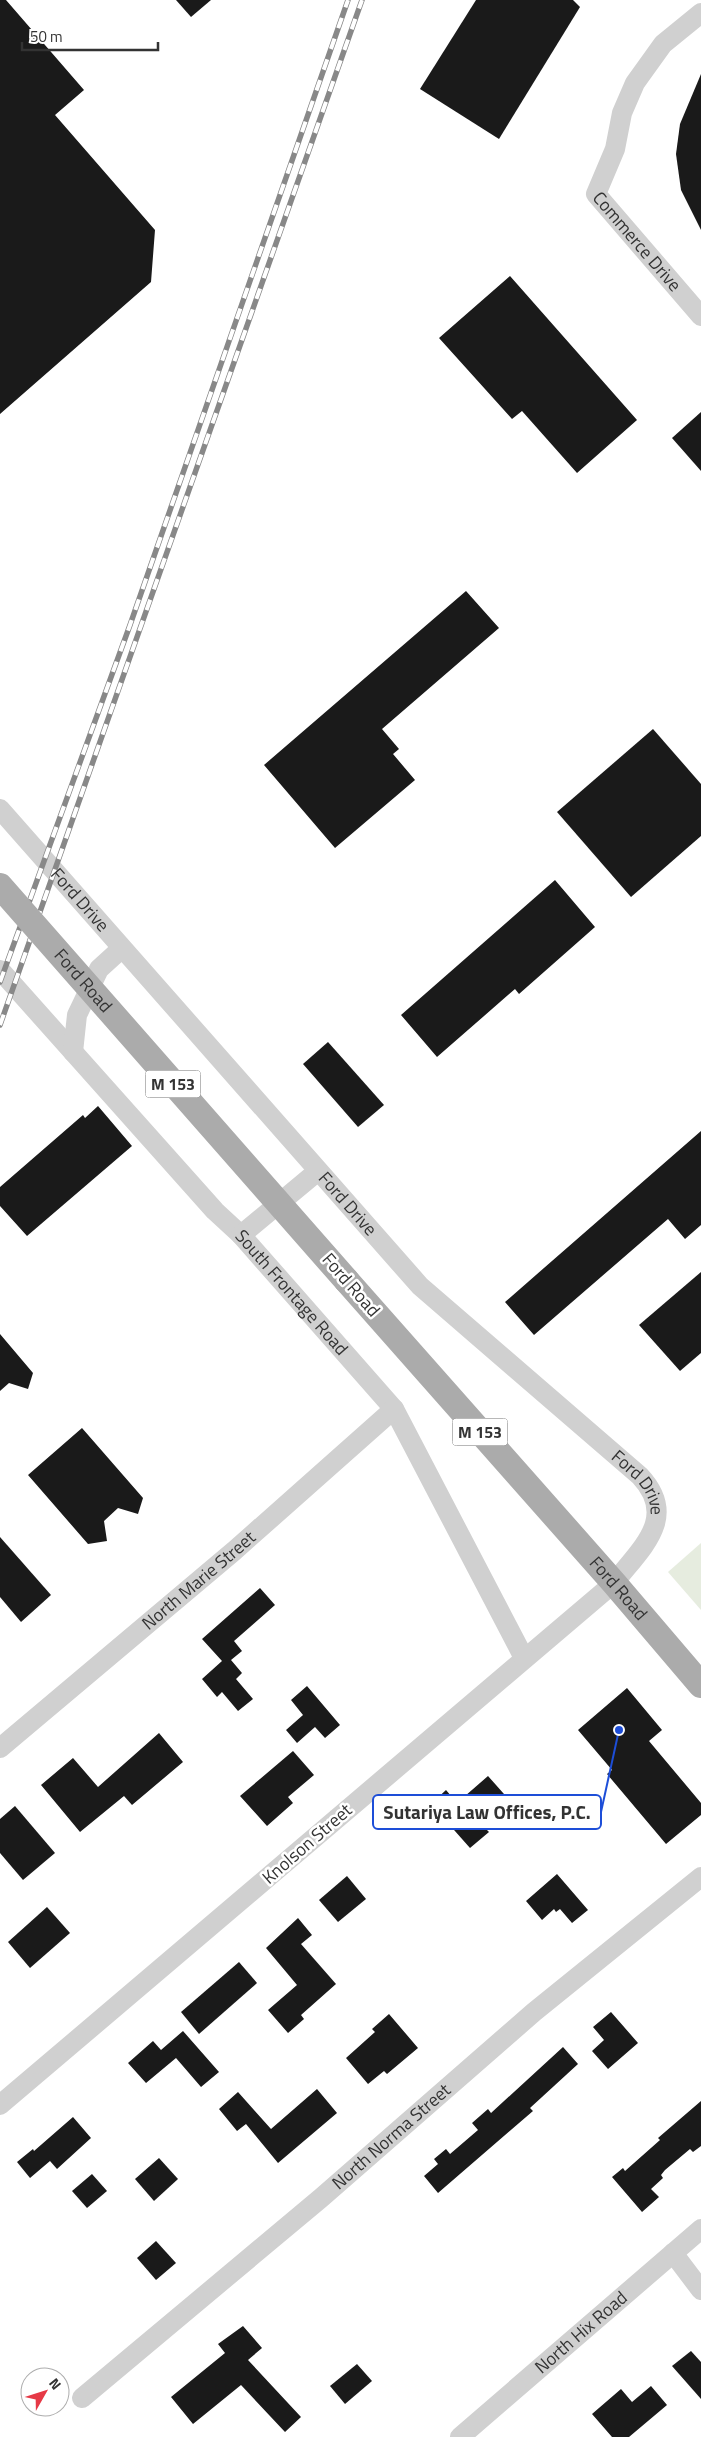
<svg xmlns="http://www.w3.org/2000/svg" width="701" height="2437" font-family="'Titillium Web',sans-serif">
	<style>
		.green { fill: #e6ecdf }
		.building { fill: #1a1a1a }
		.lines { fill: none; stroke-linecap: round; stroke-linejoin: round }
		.minor { stroke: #d0d0d0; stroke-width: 20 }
		.major { stroke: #ababab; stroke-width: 26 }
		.rail-casing { stroke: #888; stroke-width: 5.5 }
		.rail { stroke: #fff; stroke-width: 4; stroke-dasharray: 11; stroke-linecap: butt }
		.major-bridge { stroke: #ababab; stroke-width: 26 }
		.labels { text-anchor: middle; stroke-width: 5; stroke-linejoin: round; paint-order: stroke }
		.shield { fill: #fff; stroke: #707070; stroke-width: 1 }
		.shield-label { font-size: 16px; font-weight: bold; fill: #333 }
		.street-label { font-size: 18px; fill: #333; stroke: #fff }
		.leader { fill: none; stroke: #1d4ed8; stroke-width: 2 }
		.callout-dot { fill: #1d4ed8; stroke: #fff; stroke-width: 2 }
		.callout { fill: #fff; stroke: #1d4ed8; stroke-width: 2 }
		.callout-label { font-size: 19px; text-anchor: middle; font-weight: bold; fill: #333 }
	</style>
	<rect width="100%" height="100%" fill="#fff"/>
	<path class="green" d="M701,1543V1610L668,1572Z"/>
	<g class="building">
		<path d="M0,0H6L84,90L55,115L155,230L151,282L0,414Z"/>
		<path d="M176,0H211L191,17Z"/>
		<path d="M476,0H573L580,7L499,139L420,89Z"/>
		<path d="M701,74V230L681,190L676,154L680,124Z"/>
		<path d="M510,276L637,420L577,473L522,411L512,419L439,338Z"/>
		<path d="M701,412V471L672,438Z"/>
		<path d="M466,591L499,628L382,729L399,749L393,754L415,780L335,848L264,765Z"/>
		<path d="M653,729L701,784V836L631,897L557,812Z"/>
		<path d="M555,880L595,927L519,994L515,989L437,1057L401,1015Z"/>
		<path d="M328,1042L384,1105L358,1127L303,1064Z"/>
		<path d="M98,1106L132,1146L27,1236L0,1206V1187L83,1115L85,1118Z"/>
		<path d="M701,1131V1225L685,1239L668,1219L534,1335L505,1302Z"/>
		<path d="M701,1272V1353L680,1371L639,1325Z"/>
		<path d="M0,1334L33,1373L28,1389L9,1383L0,1391Z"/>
		<path d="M82,1428L143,1498L138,1514L118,1508L104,1521L107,1541L88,1544L28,1475Z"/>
		<path d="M0,1537L51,1595L21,1622L0,1597Z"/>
		<path d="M260,1588L275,1605L234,1641L242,1651L231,1660L242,1673L236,1679L253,1699L238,1711L222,1692L217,1697L202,1679L222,1661L202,1639Z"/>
		<path d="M307,1686L340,1725L325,1738L315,1727L297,1743L286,1730L303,1715L291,1700Z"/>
		<path d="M627,1688L662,1730L649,1741L701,1803V1815L666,1844L607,1774L612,1770L578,1730Z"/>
		<path d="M159,1733L183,1762L132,1805L124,1796L80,1832L41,1785L73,1758L98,1787Z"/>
		<path d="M293,1751L314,1775L288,1797L293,1803L267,1826L240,1796Z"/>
		<path d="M488,1776L513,1804L485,1828L489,1832L470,1848L431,1804L446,1790L457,1803Z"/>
		<path d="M15,1806L55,1853L23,1880L0,1853V1819Z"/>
		<path d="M557,1874L588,1910L572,1923L560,1909L556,1912L554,1909L542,1920L526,1901Z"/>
		<path d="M347,1876L366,1899L338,1922L319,1900Z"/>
		<path d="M47,1907L70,1933L30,1968L8,1942Z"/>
		<path d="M298,1918L312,1935L301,1944L336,1984L301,2015L304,2019L288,2033L268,2010L297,1985L266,1948Z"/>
		<path d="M239,1962L257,1983L199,2034L181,2012Z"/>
		<path d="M611,2012L638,2043L608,2069L592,2051L604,2040L593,2027Z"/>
		<path d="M389,2014L418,2048L387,2074L384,2071L368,2084L346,2058L375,2032L372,2029Z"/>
		<path d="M183,2031L219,2072L201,2087L176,2058L146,2083L128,2063L153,2041L161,2050Z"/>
		<path d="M563,2047L578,2064L530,2108L533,2111L438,2193L424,2176L438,2164L434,2159L446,2149L450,2154L478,2130L472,2123L488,2109L491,2113Z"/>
		<path d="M317,2089L337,2113L278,2163L246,2124L237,2131L219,2109L238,2092L271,2129Z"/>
		<path d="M701,2101V2146L693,2152L690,2149L665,2170L661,2175L663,2178L651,2189L659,2197L642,2212L612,2177L623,2168L625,2171L660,2140L658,2138Z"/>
		<path d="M73,2117L91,2138L57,2169L50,2161L30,2178L17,2162L33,2149L34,2151Z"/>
		<path d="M159,2158L178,2179L154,2201L135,2179Z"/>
		<path d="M92,2174L107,2191L87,2208L72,2191Z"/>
		<path d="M156,2241L176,2263L156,2280L137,2258Z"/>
		<path d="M243,2326L262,2348L248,2360L301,2417L285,2432L241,2385L193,2424L171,2397L225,2353L218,2344Z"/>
		<path d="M691,2351L701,2362V2399L672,2366Z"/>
		<path d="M357,2364L372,2381L345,2404L330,2386Z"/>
		<path d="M651,2386L667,2405L629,2437H612L592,2414L621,2389L632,2402Z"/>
	</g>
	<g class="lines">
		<g class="minor">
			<path id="s1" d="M701,13L663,44L635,83L622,113L615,149L596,194L701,316"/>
			<path id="s2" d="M0,809L420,1286L640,1476C679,1518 641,1548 614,1583L0,2105"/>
			<path id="s3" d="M0,970L215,1211L241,1235L394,1409L524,1658"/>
			<path d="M73,1052L77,1015L99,969L121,949"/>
			<path d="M241,1235L318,1171"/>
			<path id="s4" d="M0,1748L234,1551L394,1409"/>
			<path d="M673,2253L701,2290"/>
			<path id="s5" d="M82,2398L321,2198L534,2012L701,1877"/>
			<path id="s6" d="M460,2437L701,2229"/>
		</g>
		<path class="major" id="s7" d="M347,1281L614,1583L701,1685"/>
		<g class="rail-casing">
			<g id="rail">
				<path d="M0,982L130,625L348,0"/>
				<path d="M0,1025L362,0"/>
			</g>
		</g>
		<use href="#rail" class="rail"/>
		<path class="major-bridge" id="s8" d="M0,886L347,1281"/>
	</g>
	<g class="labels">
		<g class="shield">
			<rect x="145.5" y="1070.5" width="55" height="27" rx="4"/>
			<rect x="452.5" y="1418.5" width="55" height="27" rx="4"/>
		</g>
		<g class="shield-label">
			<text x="173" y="1090">M 153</text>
			<text x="480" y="1438">M 153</text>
		</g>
		<g class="street-label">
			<text dy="6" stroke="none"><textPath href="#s1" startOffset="278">Commerce Drive</textPath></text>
			<text dy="6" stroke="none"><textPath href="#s2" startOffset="121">Ford Drive</textPath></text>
			<text dy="6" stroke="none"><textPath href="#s8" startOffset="126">Ford Road</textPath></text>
			<text dy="6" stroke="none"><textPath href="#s2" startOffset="526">Ford Drive</textPath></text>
			<text transform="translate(351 1285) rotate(49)" y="6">Ford Road</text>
			<text dy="6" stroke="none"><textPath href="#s3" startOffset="435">South Frontage Road</textPath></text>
			<text dy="6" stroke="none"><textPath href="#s2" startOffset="931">Ford Drive</textPath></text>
			<text dy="6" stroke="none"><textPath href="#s4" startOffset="260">North Marie Street</textPath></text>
			<text dy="6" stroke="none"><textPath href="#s7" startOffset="410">Ford Road</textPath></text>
			<text transform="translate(307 1844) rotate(-41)" y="6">Knolson Street</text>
			<text dy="6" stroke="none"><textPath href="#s5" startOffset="405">North Norma Street</textPath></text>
			<text dy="6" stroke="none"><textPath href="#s6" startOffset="160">North Hix Road</textPath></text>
		</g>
	</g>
	<path class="leader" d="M619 1730L601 1812"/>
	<circle class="callout-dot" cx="619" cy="1730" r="5"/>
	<rect class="callout" x="373" y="1795" width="228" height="34" rx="5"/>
	<g class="callout-label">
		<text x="487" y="1819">Sutariya Law Offices, P.C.</text>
	</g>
	<g transform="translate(45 2392) rotate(51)"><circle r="24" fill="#ffffff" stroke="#adadad"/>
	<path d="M0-4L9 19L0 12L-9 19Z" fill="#e63946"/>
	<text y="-8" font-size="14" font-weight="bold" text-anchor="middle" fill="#333333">N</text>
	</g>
	<path d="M22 42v8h136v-8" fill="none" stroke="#333333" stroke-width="2.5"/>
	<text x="30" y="42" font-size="15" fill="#333333" stroke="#ffffff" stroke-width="4" paint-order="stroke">50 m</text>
</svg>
